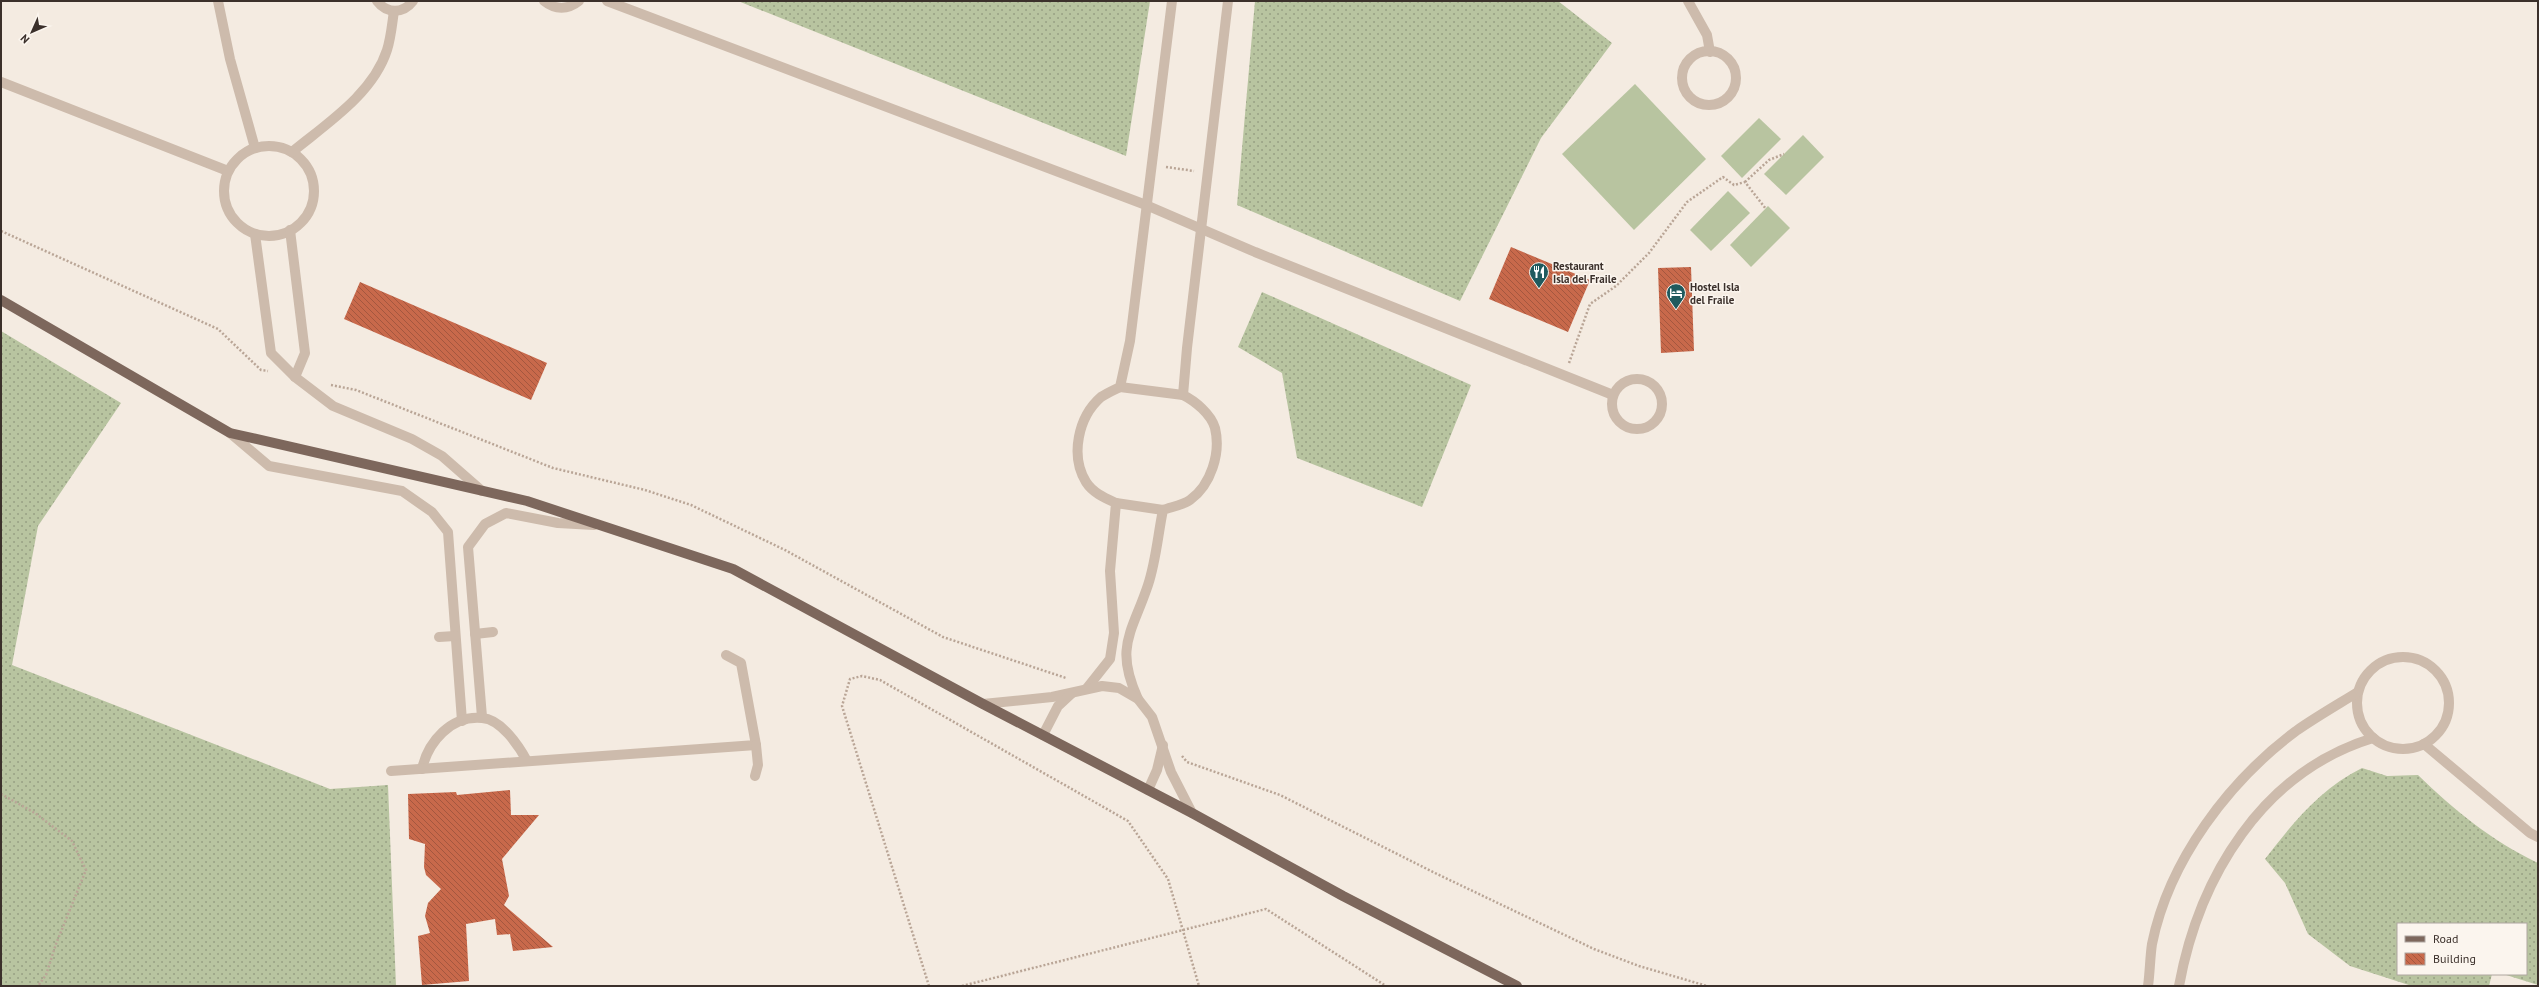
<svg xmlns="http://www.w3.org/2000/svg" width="2539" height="987" font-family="'PT Sans',sans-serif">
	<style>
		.grass { fill: url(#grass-dots) }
		.pitch { fill: #b8c4a0 }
		.building { fill: url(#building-back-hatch) }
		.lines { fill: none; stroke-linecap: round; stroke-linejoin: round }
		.path { stroke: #b9a596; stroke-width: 2.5; stroke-dasharray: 2 2; stroke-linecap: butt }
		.minor { stroke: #cdbbac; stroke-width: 10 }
		.major { stroke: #7d675c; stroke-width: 10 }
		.labels { text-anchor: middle; stroke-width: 3; stroke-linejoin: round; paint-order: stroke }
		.poi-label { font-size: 11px; font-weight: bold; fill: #3b302b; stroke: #fbf5ee; text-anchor: start }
	</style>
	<defs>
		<pattern id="grass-dots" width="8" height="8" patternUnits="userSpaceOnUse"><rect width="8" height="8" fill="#b8c4a0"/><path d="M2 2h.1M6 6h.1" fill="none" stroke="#97a083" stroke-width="1.8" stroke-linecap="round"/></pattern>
		<pattern id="building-back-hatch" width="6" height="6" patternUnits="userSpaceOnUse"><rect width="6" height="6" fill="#c8694b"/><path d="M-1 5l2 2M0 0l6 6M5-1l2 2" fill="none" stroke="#a4573f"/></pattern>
	</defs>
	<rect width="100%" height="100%" fill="#f4ebe1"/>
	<g class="grass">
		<path d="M738,1H1150L1126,156Z"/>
		<path d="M1255,1H1558L1612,43L1541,138L1460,301L1237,205Z"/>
		<path d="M1262,292L1471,385L1422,507L1297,458L1282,373L1238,347Z"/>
		<path d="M1,331L121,403L38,526L12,665L330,789L388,785L396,986H1Z"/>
		<path d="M2362,768L2387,776L2418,775C2454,810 2492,841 2538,863V985L2503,974H2526V924H2398V974H2492L2489,986H2412L2350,966L2308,934L2285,883L2265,859C2293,823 2320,789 2362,768Z"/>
	</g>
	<g class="pitch">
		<path d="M1635,84L1706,159L1634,230L1562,154Z"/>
		<path d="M1759,118L1781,139L1742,178L1721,156Z"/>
		<path d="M1803,135L1824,157L1786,195L1764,174Z"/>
		<path d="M1728,191L1750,213L1711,251L1690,230Z"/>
		<path d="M1768,206L1790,228L1751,267L1730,245Z"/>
	</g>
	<g class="building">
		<path d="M1511,247L1590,280L1568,332L1489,299Z"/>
		<path d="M1691,267L1694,351L1661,353L1658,268Z"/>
		<path d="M360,282L547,363L531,400L344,319Z"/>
		<path d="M510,790L511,815H539L502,859L509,896L504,905L553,947L513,951L510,934L497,935L495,919L466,924L469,981L422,985L418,936L430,933L425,916L428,903L441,889L426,875L424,867L425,844L409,839L408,794L456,792L457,795Z"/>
	</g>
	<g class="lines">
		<g class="path">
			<path d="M1166,167L1194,171"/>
			<path d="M1745,182L1769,160L1784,154"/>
			<path d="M1,231L218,329L261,370L268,371"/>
			<path d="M1569,363L1590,304L1616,286L1649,253L1687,202L1723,177L1734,185L1745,182L1766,209"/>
			<path d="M331,385L356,390L553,468L645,490L691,505L785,550L943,637L1066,678"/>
			<path d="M1182,756L1187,762L1280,795L1435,873L1594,949L1639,966L1707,986"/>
			<path d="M1,794L35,813L72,841L86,870L56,944L46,975L38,986"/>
			<path d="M929,986L842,706L850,679L862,676L880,680L1128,821L1168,879L1199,986"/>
			<path d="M962,986L1266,909L1386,986"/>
		</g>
		<g class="minor">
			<path d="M218,1L230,59L255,148"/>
			<path d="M377,1C387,14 403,14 413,1"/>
			<path d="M544,1C555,10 568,10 579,1"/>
			<path d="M607,1L1146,205L1255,252L1613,395"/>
			<path d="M1688,1L1707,35L1710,52"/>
			<circle cx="1709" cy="78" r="27"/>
			<path d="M1,82L228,171"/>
			<circle cx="269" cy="191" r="45"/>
			<path d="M292,152C326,124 373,94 387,50C391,38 392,24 394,11"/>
			<path d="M290,230L305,353L295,377"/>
			<path d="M255,234L271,353L295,377L333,406L412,439L442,456L482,491"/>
			<circle cx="1637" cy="404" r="25"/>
			<path d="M1120,387L1183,395"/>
			<path d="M230,433L269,466L402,491L432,512L448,532L462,721"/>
			<path d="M1116,503L1163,510"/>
			<path d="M475,634L493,632"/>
			<path d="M439,637L455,636"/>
			<circle cx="2403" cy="703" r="46"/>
			<path d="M1087,688L1110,659L1114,633L1110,571L1116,503C1105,498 1093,493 1086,482C1070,456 1078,417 1101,397C1107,393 1114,390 1120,387L1130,341L1172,1"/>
			<path d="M1138,699C1114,647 1132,633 1148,585C1156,561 1158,534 1163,510C1171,507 1183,505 1190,500C1211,485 1221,453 1215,428C1211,414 1195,401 1183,395L1187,348L1228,1"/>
			<path d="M983,704L1052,697L1102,686L1119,688L1138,699L1152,717L1171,772L1192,813"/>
			<path d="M482,717L468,547L485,524L506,513L558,523L594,525"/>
			<path d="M1043,735L1058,706L1072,693"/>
			<path d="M2424,744L2530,833L2538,837"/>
			<path d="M422,769C428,742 451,715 482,718C501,719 519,746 527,761"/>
			<path d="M391,771L756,745L741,663L726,655"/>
			<path d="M755,776L758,765L756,745"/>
			<path d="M1148,790L1157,770L1163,745"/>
			<path d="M2148,986C2150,972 2150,957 2152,944C2169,860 2229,781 2296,731C2316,717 2337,705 2358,692"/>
			<path d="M2179,986C2199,877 2262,772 2373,738"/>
		</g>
		<path class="major" d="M1,300L230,433L527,501L733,569L983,704L1192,813L1343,896L1517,986"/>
	</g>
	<defs>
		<g id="restaurant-pin" transform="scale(1)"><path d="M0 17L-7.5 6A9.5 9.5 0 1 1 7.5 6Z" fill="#1f5a5e" stroke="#fbf5ee"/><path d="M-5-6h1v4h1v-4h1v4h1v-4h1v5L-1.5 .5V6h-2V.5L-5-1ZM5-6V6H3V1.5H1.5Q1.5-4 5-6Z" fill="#fff"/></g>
		<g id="hotel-pin" transform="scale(1)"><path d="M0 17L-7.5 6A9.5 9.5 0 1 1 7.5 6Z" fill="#1f5a5e" stroke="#fbf5ee"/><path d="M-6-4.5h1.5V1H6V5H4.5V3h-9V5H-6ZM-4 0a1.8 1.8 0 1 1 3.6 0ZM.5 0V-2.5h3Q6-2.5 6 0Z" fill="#fff"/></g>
	</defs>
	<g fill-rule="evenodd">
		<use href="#restaurant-pin" x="1539" y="272"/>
		<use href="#hotel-pin" x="1676" y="293"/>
	</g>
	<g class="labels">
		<g class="poi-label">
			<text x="1553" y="270">Restaurant<tspan x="1553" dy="13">Isla del Fraile</tspan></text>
			<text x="1690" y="291">Hostel Isla<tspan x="1690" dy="13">del Fraile</tspan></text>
		</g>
	</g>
	<rect width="2539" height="987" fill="none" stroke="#3b302b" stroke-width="4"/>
	<rect x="2397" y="923" width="130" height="52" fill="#fbf5ee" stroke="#aea6a0"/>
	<rect x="2405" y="936" width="20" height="6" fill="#7d675c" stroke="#aea6a0"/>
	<text x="2433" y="943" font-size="12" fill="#3b302b">Road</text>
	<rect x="2405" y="953" width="20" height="12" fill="url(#building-back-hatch)" stroke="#aea6a0"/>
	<text x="2433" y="963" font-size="12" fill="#3b302b">Building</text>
	<g transform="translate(32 32) rotate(225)" stroke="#fbf5ee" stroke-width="3" paint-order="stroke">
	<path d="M0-3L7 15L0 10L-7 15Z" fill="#3b302b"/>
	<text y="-6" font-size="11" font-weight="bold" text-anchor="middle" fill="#3b302b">N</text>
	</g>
</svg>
